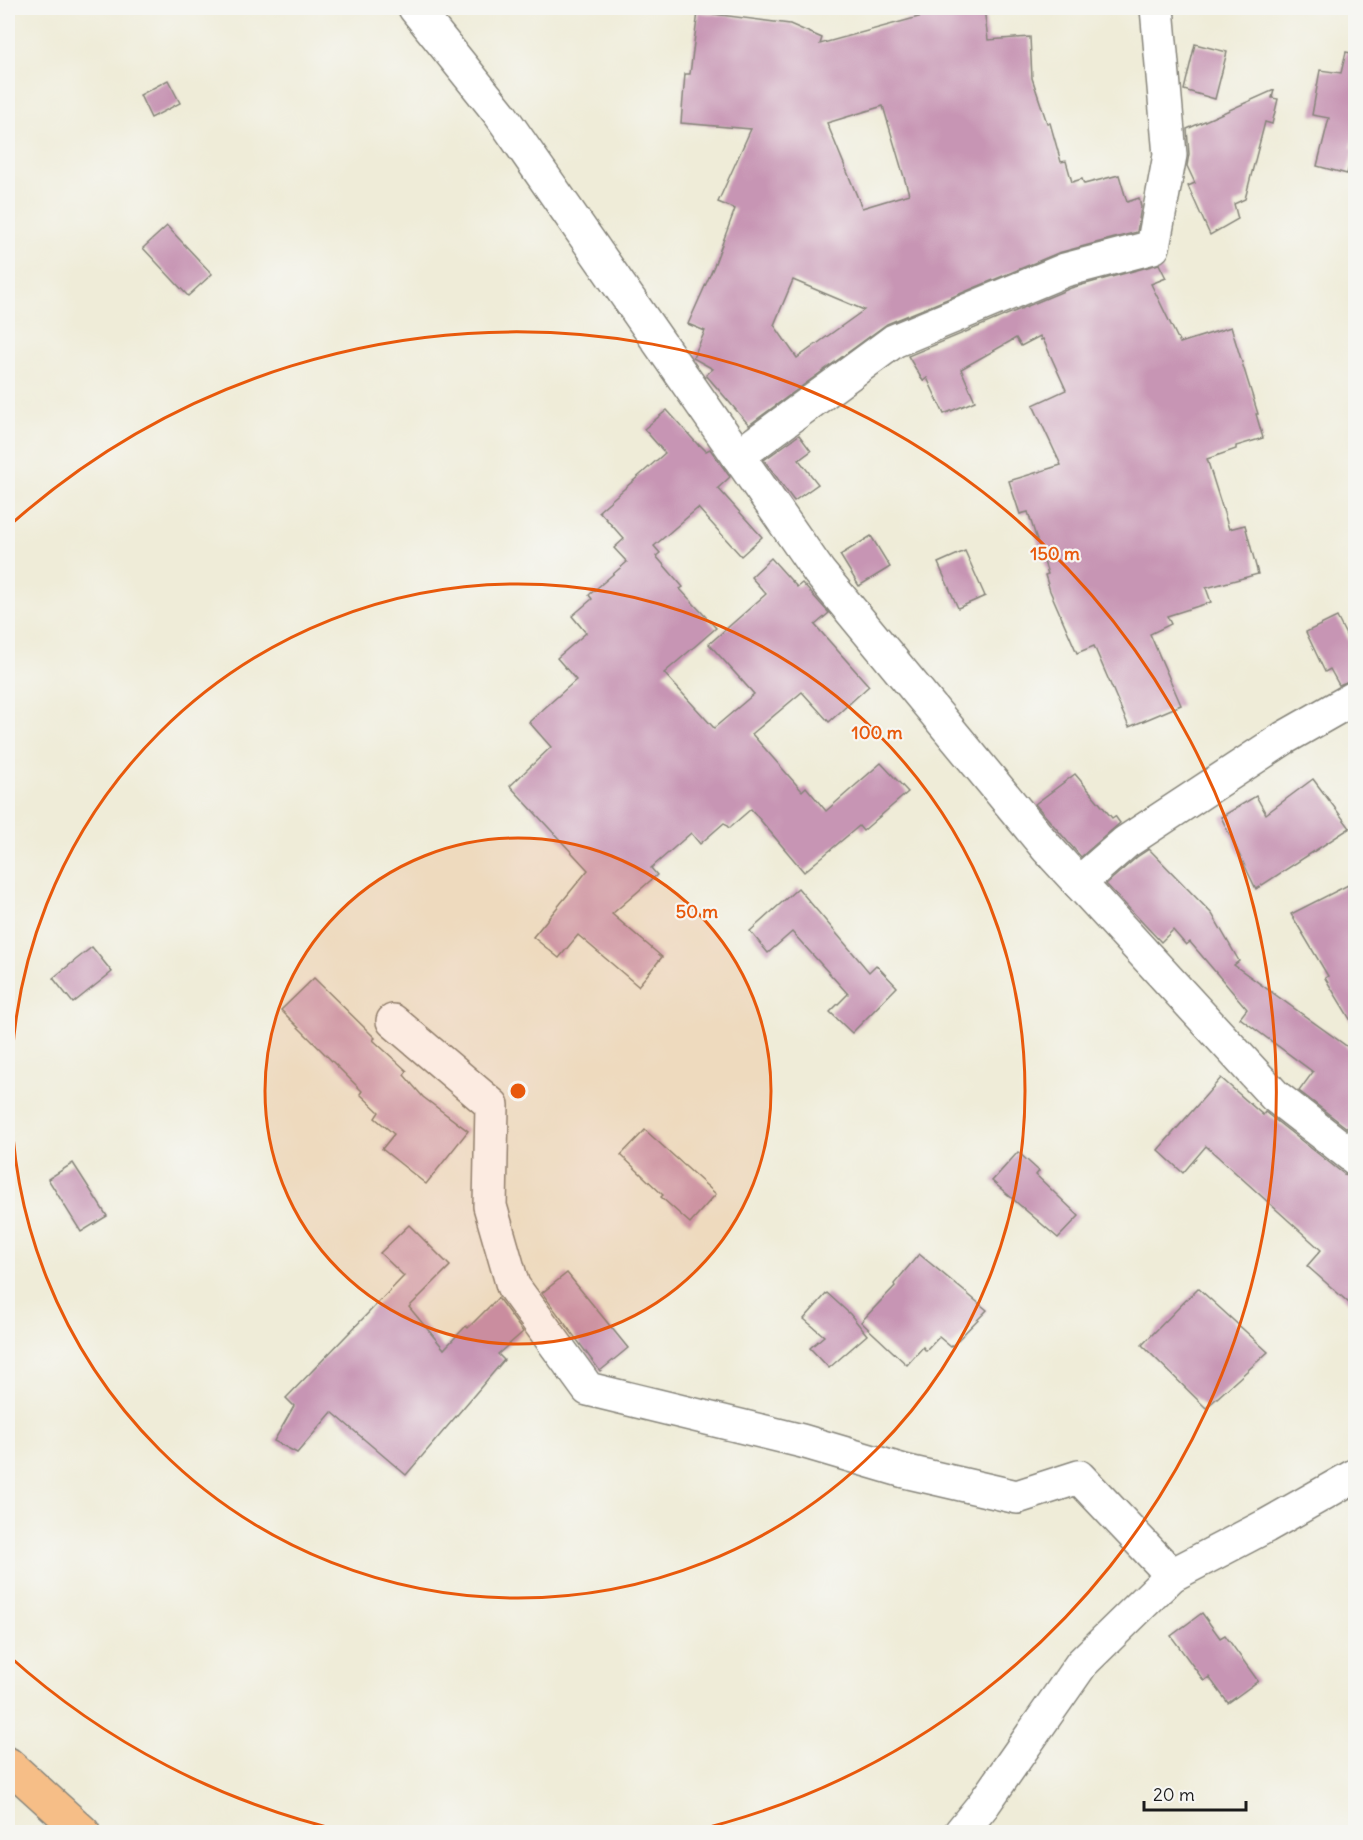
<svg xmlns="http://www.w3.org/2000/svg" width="1363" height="1840" font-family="Delius,sans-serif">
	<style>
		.building { fill: #c795b4; fill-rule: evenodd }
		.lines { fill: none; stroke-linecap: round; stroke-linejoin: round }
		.minor-casing { stroke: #86847a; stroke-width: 36 }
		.tertiary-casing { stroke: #86847a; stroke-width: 36 }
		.trunk-casing { stroke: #86847a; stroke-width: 36 }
		.minor { stroke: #fff; stroke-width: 33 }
		.tertiary { stroke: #fff; stroke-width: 33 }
		.trunk { stroke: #f6be87; stroke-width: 33 }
		.ring { fill: none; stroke: #e8590c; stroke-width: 3 }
		.centre { fill: #e8590c; stroke: #f6f6f2; stroke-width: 3 }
		.ring-label { font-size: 18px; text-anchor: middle; font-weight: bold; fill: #e8590c; stroke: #f6f6f2; stroke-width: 4.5; stroke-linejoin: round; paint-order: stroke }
	</style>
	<rect width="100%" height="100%" fill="#f6f6f2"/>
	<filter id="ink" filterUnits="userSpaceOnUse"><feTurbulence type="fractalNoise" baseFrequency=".0167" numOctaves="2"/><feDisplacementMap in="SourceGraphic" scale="12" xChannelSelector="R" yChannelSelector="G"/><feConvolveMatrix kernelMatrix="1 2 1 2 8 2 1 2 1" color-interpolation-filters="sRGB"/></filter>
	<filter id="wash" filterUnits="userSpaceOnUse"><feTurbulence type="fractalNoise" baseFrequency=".008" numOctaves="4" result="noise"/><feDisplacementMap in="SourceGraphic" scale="24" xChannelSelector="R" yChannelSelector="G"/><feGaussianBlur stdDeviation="1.35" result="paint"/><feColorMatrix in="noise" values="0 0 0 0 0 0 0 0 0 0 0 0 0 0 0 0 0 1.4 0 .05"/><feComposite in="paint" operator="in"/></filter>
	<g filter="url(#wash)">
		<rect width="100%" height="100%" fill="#efecd8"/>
		<g id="blocks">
			<g class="building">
				<path d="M925,8H984L988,40L1030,37L1032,78L1047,123H1050L1061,162L1066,161L1072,182L1082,179L1084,184L1119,175L1127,202L1139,198L1141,207L1137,232L1058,253L887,324L749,425L706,375L713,369L693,358L705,331L688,324L714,266L735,209L718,202L751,129L681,123L685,74H690L698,12L790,24L822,38L820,44L926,15ZM883,106L909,194L862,208L827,123ZM793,280L864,310L797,358L774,325Z"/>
				<path d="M1195,44L1227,52L1215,99L1184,90Z"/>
				<path d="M1346,52L1356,54V123L1351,148L1354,149L1347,174L1317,166L1329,118L1312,115L1320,70L1341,73Z"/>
				<path d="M168,80L180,103L151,118L140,95Z"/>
				<path d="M1274,90L1272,98L1278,99L1272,124L1265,122L1245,199L1234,204L1238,219L1210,235L1188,186L1195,183L1187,166L1189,154L1187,129Z"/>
				<path d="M167,226L212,274L188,296L143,248Z"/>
				<path d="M1159,264L1166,278L1151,284L1180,343L1231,327L1258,414H1256L1263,438L1236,446V449L1207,459L1229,529L1245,525L1258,574L1206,588L1211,602L1167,616L1171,624L1150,634L1181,705L1129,727L1094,646L1077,653L1050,591L1045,575L1048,574L1028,512L1020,514L1009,481L1061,465L1033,405L1066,390L1043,339L1041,340L1040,336L1021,346L1016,338L961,369L975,401L944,414L927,378L923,381L908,356L1071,288Z"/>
				<path d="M667,410L698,445L699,444L706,451L710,449L730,477L718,488L762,537L741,556L698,508L654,546L660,553L656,556L683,587L680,589L716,628L664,673L714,728L754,694L709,644L766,594L751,577L771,558L797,587L802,583L829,613L815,625L869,686L829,722L802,692L752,734L802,791L806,787L826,811L881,763L908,792L863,831L859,826L804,872L751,809L729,828L724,823L700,844L691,833L651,868L657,875L612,914L662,957L638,986L578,935L559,958L533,937L588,870L510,786L551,747L529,722L576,680L557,658L586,633L572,616L592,599L589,595L627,562L614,548L624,539L599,511L665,453L644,429Z"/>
				<path d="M799,435L811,451L799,460L818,484L794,501L764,460Z"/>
				<path d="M871,536L890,567L859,586L840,555Z"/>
				<path d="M965,551L985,596L958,608L938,563Z"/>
				<path d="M1337,617L1356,655V678L1339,685L1330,669L1325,672L1306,632Z"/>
				<path d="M1075,774L1112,818L1115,816L1120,823L1081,857L1035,804Z"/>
				<path d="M1313,779L1350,828L1256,889L1221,817L1256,796L1266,814Z"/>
				<path d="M1149,849L1212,914L1239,961L1234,965L1356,1053V1135L1299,1091L1313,1072L1240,1018L1247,1009L1190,942L1186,945L1173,930L1161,942L1106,884L1137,857Z"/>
				<path d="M1356,881V1029L1325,978L1328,976L1291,914Z"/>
				<path d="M798,888L869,972L876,965L897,987L852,1033L830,1012L848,994L792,932L768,953L750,931Z"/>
				<path d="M92,947L112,972L73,1003L53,978Z"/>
				<path d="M314,978L375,1038L373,1040L407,1071L404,1075L423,1097L468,1131L426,1184L382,1149L394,1134L375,1118L379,1112L360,1094L362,1091L281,1010Z"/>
				<path d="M1221,1078L1263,1115L1265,1112L1344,1174L1356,1177V1309L1307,1266L1321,1250L1206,1146L1183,1173L1158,1150Z"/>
				<path d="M645,1130L716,1194L690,1223L661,1197L663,1195L621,1155Z"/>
				<path d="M1018,1152L1039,1171L1036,1175L1079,1216L1058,1238L992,1181Z"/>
				<path d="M73,1163L107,1216L81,1232L48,1179Z"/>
				<path d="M409,1225L450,1266L409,1307L444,1349L466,1326L468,1328L498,1298L523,1332L498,1354L504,1360L406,1475L332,1412L297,1453L274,1441L294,1406L286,1398L404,1276L380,1253Z"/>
				<path d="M919,1254L987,1310L951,1347L939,1337L926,1351L923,1347L907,1365L861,1322L895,1286L894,1284Z"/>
				<path d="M567,1273L628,1348L600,1371L542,1293Z"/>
				<path d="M1198,1288L1268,1352L1206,1408L1142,1345Z"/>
				<path d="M827,1293L850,1314L867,1335L829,1368L810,1348L824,1336L804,1319Z"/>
				<path d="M1202,1613L1220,1638L1225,1635L1258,1681L1228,1703L1209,1677L1204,1681L1171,1636Z"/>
			</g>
		</g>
	</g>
	<g filter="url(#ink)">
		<use href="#blocks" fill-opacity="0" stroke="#86847a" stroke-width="1.5"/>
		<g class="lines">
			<g class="minor-casing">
				<g id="minor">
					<path d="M738,456L894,341L1065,270L1153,247L1170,155L1157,8"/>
					<path d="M1079,883L1126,842L1284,738L1356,697"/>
					<path d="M393,1021L492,1105L490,1206L513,1286L588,1389L802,1441L904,1471L1017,1497L1079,1477L1172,1575"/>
					<path d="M961,1832L983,1805L1082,1663L1172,1575L1266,1526L1356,1475"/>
				</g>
			</g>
			<g class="tertiary-casing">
				<path id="tertiary" d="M415,8L500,114L819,572L1047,848L1275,1096L1356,1159"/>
			</g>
			<g class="trunk-casing">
				<path id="trunk" d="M8,1764L83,1832"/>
			</g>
			<use href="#minor" class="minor"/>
			<use href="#tertiary" class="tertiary"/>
			<use href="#trunk" class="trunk"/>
		</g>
	</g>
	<circle cx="518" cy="1091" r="253" fill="#e8590c" fill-opacity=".12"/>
	<g class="ring">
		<circle cx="518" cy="1091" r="253"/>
		<circle cx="518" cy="1091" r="507"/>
		<path d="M347 1832A760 760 0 0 1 9 1656M9 526A760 760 0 1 1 689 1832"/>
	</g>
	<circle cx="518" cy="1091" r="9" class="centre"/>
	<g class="ring-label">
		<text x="1055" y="560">150 m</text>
		<text x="877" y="739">100 m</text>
		<text x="697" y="918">50 m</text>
	</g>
	<rect width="1363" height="1840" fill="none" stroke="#f6f6f2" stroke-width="30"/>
	<path d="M1144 1801v9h102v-9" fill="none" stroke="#1c1c1c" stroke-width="3"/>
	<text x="1153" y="1801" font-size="18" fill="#1c1c1c" stroke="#f6f6f2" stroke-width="4.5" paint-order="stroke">20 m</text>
</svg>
